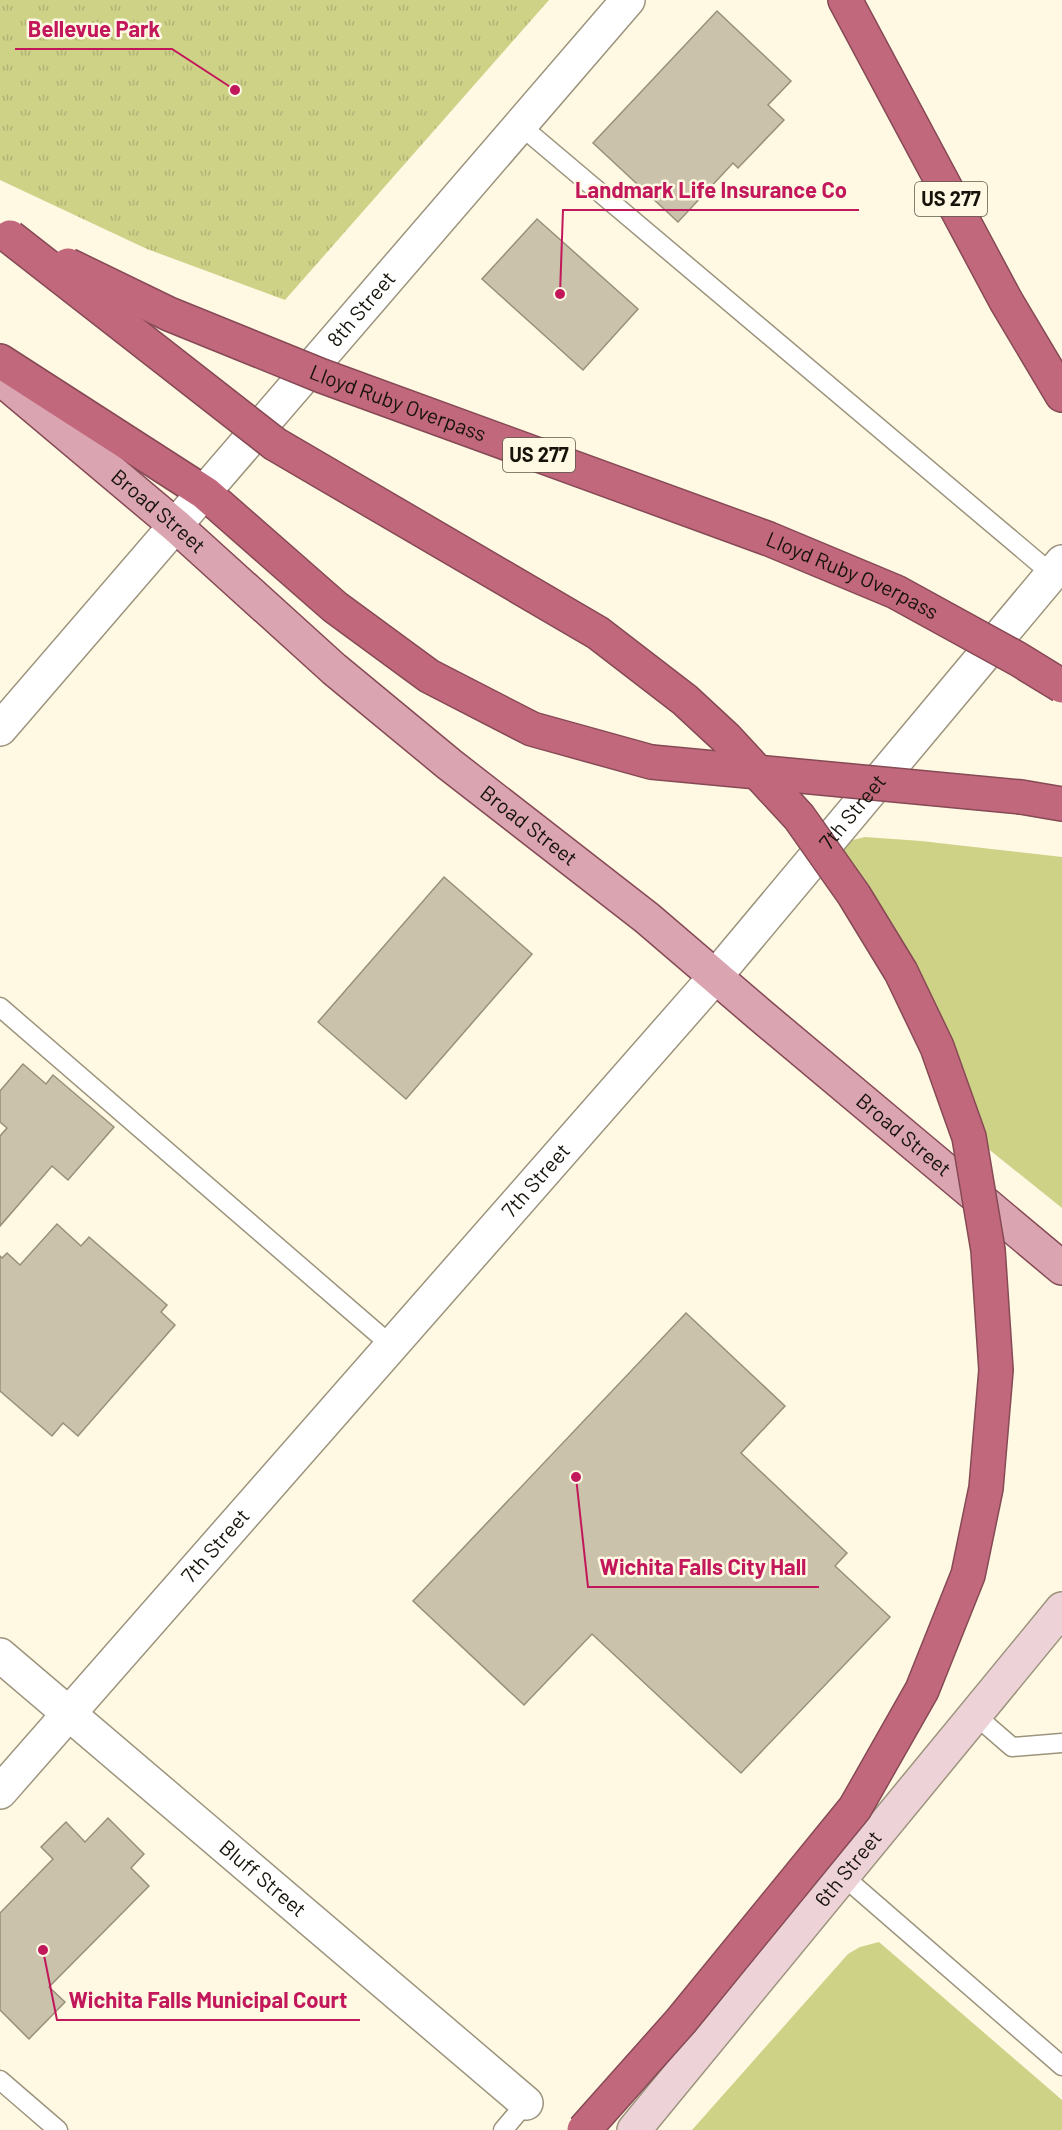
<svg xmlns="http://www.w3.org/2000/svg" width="1062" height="2130" font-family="Barlow,sans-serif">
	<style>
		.grass { fill: #ced287 }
		.park { fill: url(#park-tufts) }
		.building { fill: #cac2aa; stroke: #989079; stroke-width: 1.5 }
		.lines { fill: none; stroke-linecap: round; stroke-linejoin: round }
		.service-casing { stroke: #9c947d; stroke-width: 21 }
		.minor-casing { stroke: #9c947d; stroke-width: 36 }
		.secondary-casing { stroke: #9c947d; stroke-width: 36 }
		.primary-casing { stroke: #864a55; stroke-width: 36 }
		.motorway-casing { stroke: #864a55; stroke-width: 36 }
		.service { stroke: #fff; stroke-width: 18 }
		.minor { stroke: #fff; stroke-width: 33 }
		.secondary { stroke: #edd2d8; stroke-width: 33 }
		.primary { stroke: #daa4b1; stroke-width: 33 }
		.motorway { stroke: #c2687d; stroke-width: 33 }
		.motorway-bridge-casing { stroke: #864a55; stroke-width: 36; stroke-linecap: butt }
		.motorway-bridge { stroke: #c2687d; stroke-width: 33 }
		.labels { text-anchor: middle; stroke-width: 5; stroke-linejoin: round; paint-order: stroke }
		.shield { fill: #fff8e3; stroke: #5c584b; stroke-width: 1.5 }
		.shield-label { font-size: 20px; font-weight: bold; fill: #16130a }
		.street-label { font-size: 21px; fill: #16130a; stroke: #fff8e3 }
		.leader { fill: none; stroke: #c2185b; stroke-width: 2 }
		.callout-dot { fill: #c2185b; stroke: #fff8e3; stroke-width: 2 }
		.callout-label { font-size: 22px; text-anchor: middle; font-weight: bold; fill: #c2185b; stroke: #fff8e3; stroke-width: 5; stroke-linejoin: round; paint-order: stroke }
	</style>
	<defs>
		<pattern id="park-tufts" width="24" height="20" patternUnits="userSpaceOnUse" patternTransform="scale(1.5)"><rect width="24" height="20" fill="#ced287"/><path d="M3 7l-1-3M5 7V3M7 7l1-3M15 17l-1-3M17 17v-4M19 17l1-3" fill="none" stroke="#b0b373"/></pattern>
	</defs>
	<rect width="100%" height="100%" fill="#fff8e3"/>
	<g class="grass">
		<path d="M865,837L921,841L1062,857V1208L981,1143L834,851L844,842Z"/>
		<path d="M879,1942L1062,2100V2130H692L848,1954L860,1947Z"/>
	</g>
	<path class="park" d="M0,0H549L285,300L147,249L0,180Z"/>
	<g class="building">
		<path d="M717,11L791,81L768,105L784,120L738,168L733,163L678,222L593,143Z"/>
		<path d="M537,219L638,309L583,370L482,279Z"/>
		<path d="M444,877L532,954L406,1099L318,1022Z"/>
		<path d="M23,1064L46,1084L53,1075L114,1127L68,1180L52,1166L0,1226V1136L7,1128L0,1122V1091Z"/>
		<path d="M57,1224L81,1246L89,1237L167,1305L161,1312L175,1325L78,1436L63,1423L52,1436L0,1391V1256L2,1258L7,1253L20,1265Z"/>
		<path d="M686,1313L785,1406L741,1453L847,1553L835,1566L890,1617L741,1773L592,1634L524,1705L413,1601Z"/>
		<path d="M108,1818L144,1854L131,1868L149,1886L49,1987L65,2002L29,2039L0,2010V1913L53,1859L41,1847L66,1822L85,1842Z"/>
	</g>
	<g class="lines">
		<g class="service-casing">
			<g id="service">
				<path d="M521,126L1052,574"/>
				<path d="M0,1007L392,1346"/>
				<path d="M975,1715L1012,1747L1062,1743"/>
				<path d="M843,1876L1062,2066"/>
				<path d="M0,2080L58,2130"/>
				<path d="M503,2130L526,2103"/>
			</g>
		</g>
		<g class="minor-casing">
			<g id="minor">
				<path id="s1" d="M0,729L628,0"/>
				<path id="s2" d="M0,1655L526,2103"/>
				<path id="s3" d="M0,1792L715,977L1062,562"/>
			</g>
		</g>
		<g class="secondary-casing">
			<g id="secondary">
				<path id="s4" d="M634,2130L1062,1609"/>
			</g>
		</g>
		<g class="primary-casing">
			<g id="primary">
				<path id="s5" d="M0,378L176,526L334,669L449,764L647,918L759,1014L1062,1268"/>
			</g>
		</g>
		<g class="motorway-casing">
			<g id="motorway">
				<path d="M845,0L1006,301L1062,395"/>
				<path d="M0,361L205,493L335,607L429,676L532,729L651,762"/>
				<path d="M1021,797L1062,804"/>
			</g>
		</g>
		<use href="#service" class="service"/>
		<use href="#minor" class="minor"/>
		<use href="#secondary" class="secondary"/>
		<use href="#primary" class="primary"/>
		<use href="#motorway" class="motorway"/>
		<g class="motorway-bridge-casing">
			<g id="motorway-bridge">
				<path d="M10,237L275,444L598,633L685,700L726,738L799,817L854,895L901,972L937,1047L969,1137L988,1250L996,1370L986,1488L968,1575L922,1690L855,1808L681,2021L584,2130"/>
				<path id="s6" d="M68,265L169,314L322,376L769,539L896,592L1018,659L1062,686"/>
				<path d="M651,762L1021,797"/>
			</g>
		</g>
		<use href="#motorway-bridge" class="motorway-bridge"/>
	</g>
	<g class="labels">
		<g class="shield">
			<rect x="915" y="182" width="72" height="34" rx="4.5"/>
			<rect x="503" y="438" width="72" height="34" rx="4.5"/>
		</g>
		<g class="shield-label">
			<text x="951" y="206">US 277</text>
			<text x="539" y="462">US 277</text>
		</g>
		<g class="street-label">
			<text dy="7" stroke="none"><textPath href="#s1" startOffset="554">8th Street</textPath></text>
			<text dy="7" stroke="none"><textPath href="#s6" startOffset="358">Lloyd Ruby Overpass</textPath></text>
			<text dy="7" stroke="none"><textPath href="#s5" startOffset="207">Broad Street</textPath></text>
			<text dy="7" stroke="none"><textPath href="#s6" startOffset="844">Lloyd Ruby Overpass</textPath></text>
			<text dy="7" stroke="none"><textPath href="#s3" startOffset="1299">7th Street</textPath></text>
			<text dy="7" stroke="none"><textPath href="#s5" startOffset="693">Broad Street</textPath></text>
			<text dy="7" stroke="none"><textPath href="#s5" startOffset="1179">Broad Street</textPath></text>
			<text dy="7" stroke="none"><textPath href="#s3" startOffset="813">7th Street</textPath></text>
			<text dy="7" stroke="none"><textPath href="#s3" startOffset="327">7th Street</textPath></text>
			<text dy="7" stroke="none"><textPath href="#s4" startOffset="338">6th Street</textPath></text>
			<text dy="7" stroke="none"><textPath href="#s2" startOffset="345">Bluff Street</textPath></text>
		</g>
	</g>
	<path class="leader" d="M235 90L172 49H15M560 294L563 210H859M576 1477L588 1587H819M43 1950L57 2020H360"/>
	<g class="callout-dot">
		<circle cx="235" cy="90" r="6"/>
		<circle cx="560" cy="294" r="6"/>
		<circle cx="576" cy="1477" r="6"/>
		<circle cx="43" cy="1950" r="6"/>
	</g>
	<g class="callout-label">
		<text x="94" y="37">Bellevue Park</text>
		<text x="711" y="198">Landmark Life Insurance Co</text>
		<text x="703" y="1575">Wichita Falls City Hall</text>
		<text x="208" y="2008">Wichita Falls Municipal Court</text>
	</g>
</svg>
